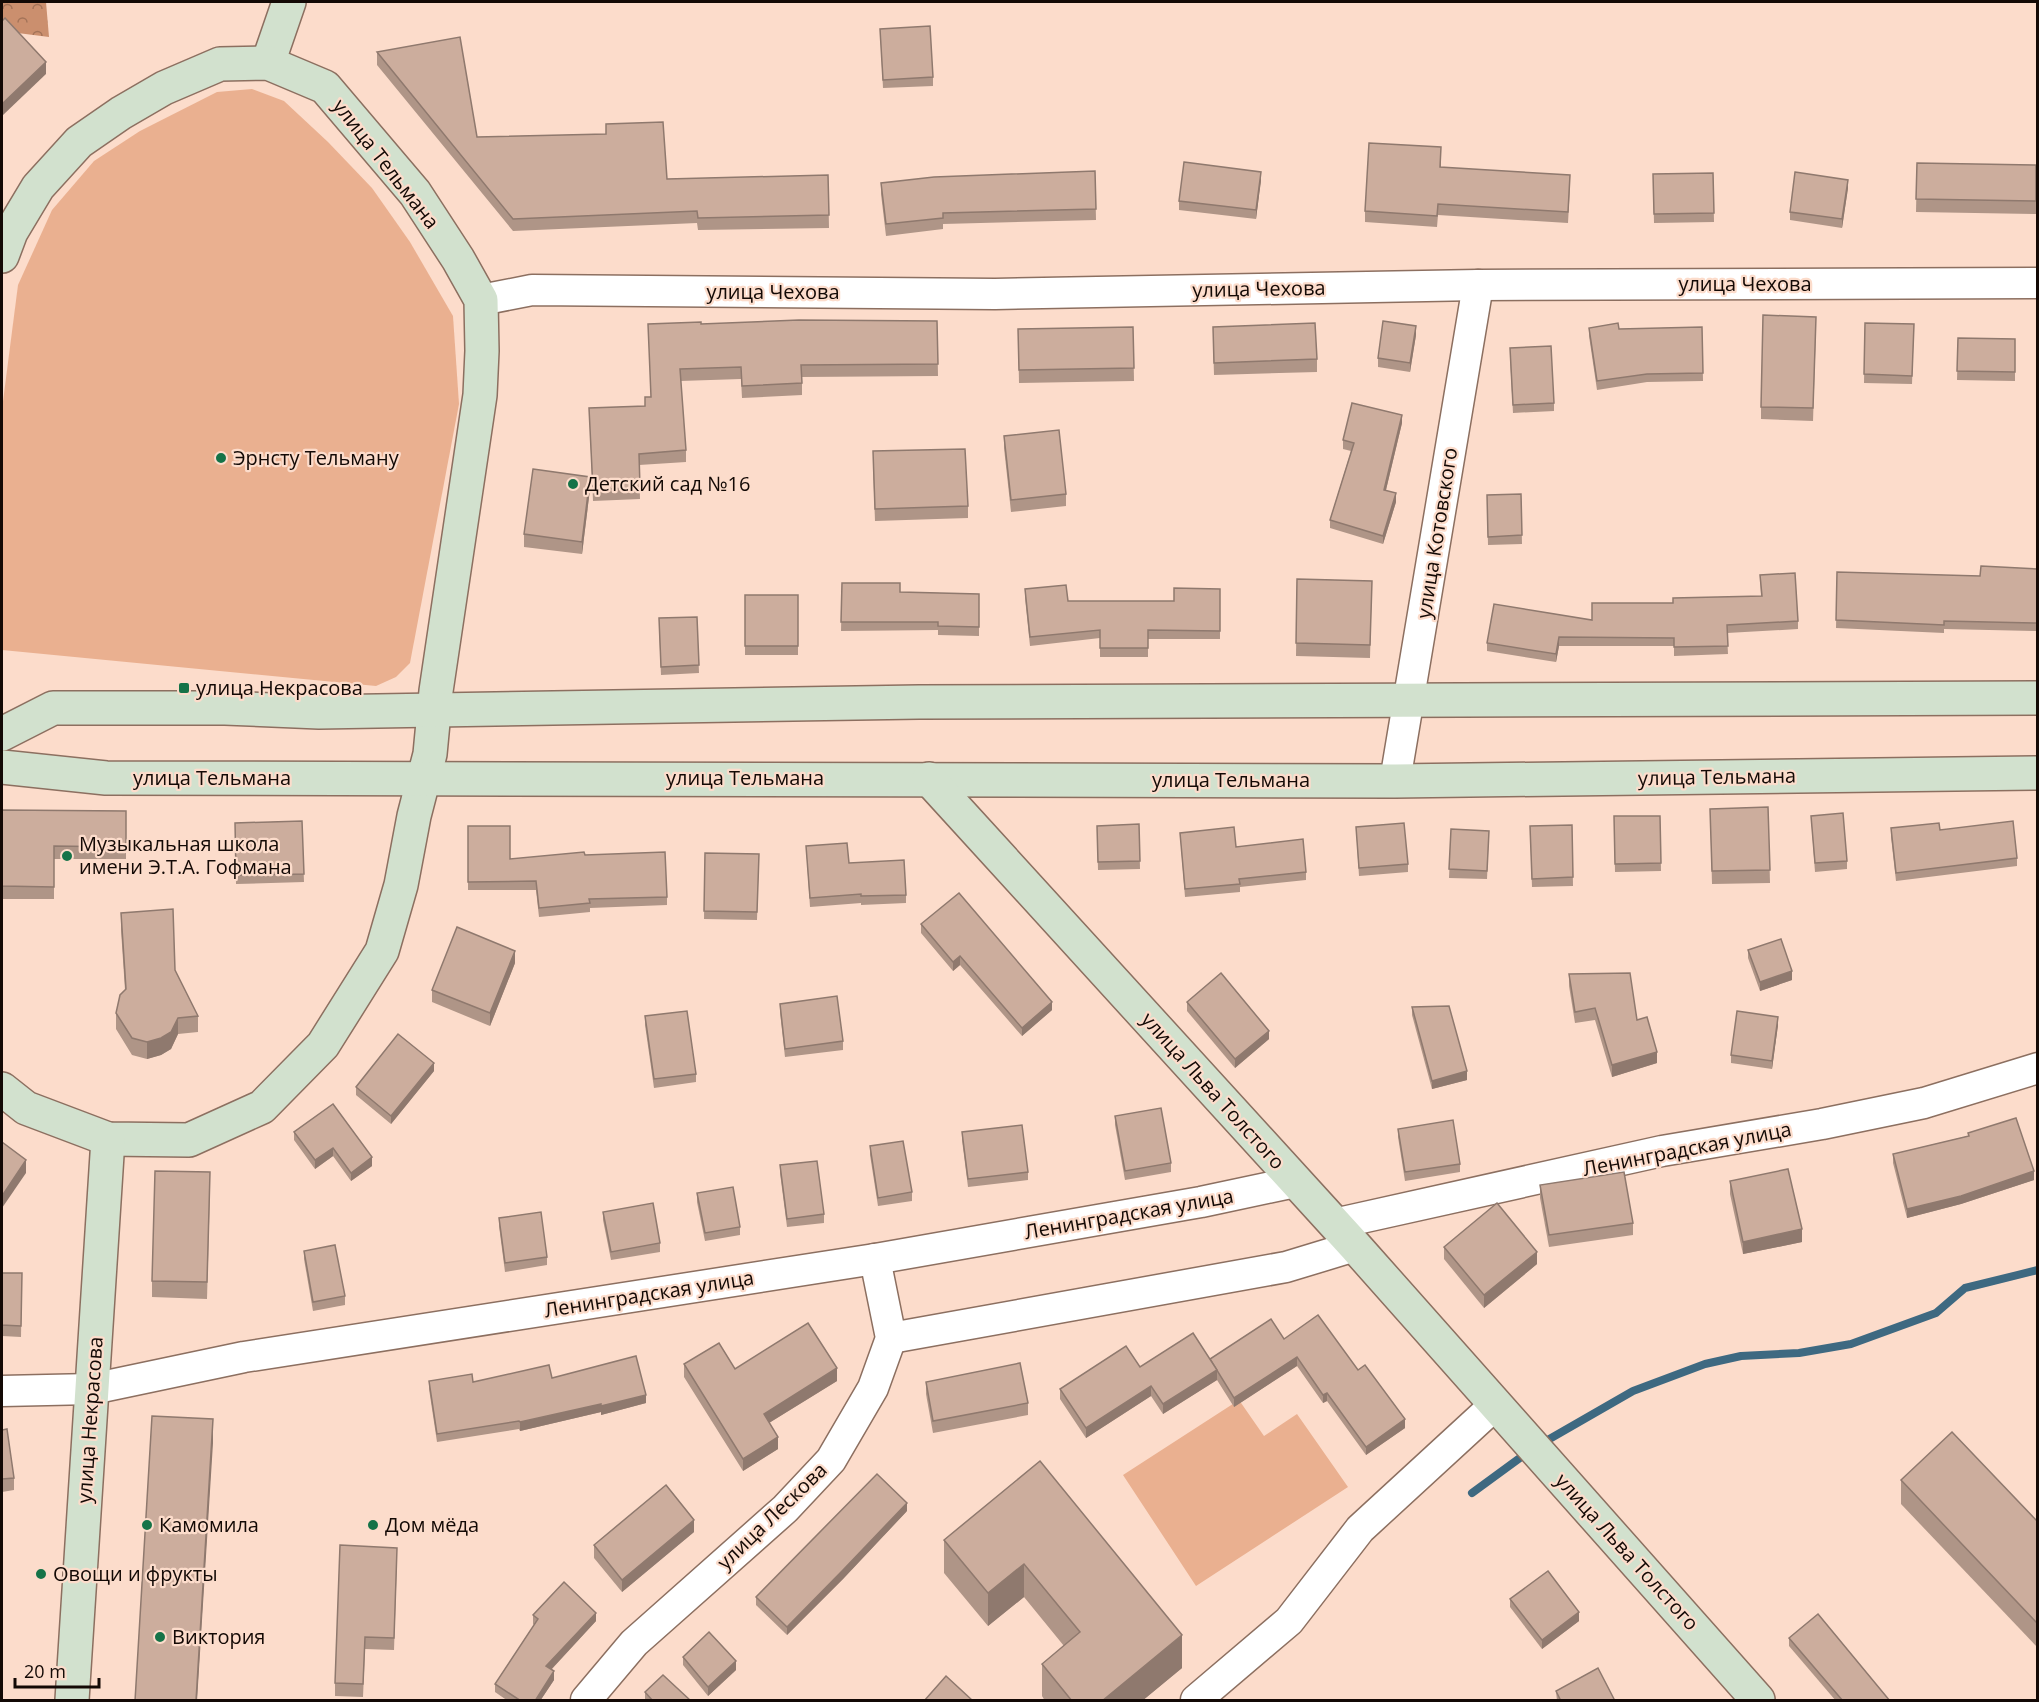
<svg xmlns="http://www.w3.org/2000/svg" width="2039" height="1702" font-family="'Open Sans',sans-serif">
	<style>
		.forest { fill: url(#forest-crowns) }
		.green { fill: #eab090 }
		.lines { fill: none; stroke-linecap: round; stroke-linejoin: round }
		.stream { stroke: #3e6981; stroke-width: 8 }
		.street-casing { stroke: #8c6f60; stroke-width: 33 }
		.secondary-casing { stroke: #8c6f60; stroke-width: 36 }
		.street { stroke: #fff; stroke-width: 30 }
		.secondary { stroke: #d2e1ce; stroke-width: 33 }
		.wall { fill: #af9587 }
		.shaded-wall { fill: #8f796e }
		.building { fill: #ccad9d; stroke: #8f796e; stroke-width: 1.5 }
		.poi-dot { fill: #157348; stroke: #fcdccb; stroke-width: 2 }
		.labels { text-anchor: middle; stroke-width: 4.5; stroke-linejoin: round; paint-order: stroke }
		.street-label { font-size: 20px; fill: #130905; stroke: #fcdccb }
		.poi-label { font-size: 20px; fill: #130905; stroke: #fcdccb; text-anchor: start }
	</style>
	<defs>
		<pattern id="forest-crowns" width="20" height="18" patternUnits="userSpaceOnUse" patternTransform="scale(1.5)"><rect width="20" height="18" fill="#cb8f6e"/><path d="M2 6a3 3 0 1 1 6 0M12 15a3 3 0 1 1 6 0" fill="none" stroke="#a47358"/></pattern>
	</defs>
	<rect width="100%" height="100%" fill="#fcdccb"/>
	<path class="forest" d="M2,2H46L49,37L2,31Z"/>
	<g class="green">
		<path d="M252,89L284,101L328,142L372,188L410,242L453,316L459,404L410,663L396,677L376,686L2,650V409L18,285L52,210L94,161L140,131L217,92Z"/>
		<path d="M1239,1400L1264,1436L1297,1414L1348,1487L1196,1586L1123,1475Z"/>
	</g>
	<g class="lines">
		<g class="stream">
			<path d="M1539,1445L1633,1391L1705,1364L1741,1356L1799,1353L1851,1344L1936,1313L1965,1288L2038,1270"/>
			<path d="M1472,1493L1528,1452"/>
		</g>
		<g class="street-casing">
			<g id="street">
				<path d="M481,300L532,290L995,294L1478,285L2038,283"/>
				<path d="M1395,781L1478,285"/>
				<path d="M1334,1224L1662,1151L1822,1124L1924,1103L2038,1068"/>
				<path d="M891,1338L1286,1267L1355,1246"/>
				<path d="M2,1391L92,1389L244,1357L875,1259L1201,1202L1295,1182"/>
				<path d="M586,1700L634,1643L785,1509L831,1460L873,1388L891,1338L875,1259"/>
				<path d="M1196,1700L1289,1621L1360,1529L1496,1404"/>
			</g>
		</g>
		<g class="secondary-casing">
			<g id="secondary">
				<path d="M268,63L289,2"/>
				<path d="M2,256L11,232L38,187L79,142L121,113L164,88L220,64L268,63L325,87L415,193L458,259L481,300L482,351L480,395L436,691L430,754L414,816L401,885L382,951L323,1045L262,1107L189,1140L108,1139L26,1108L2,1089"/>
				<path d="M2,734L53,708H225L319,712L919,702L2038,698"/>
				<path d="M2,767L106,778L1395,781L2038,773"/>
				<path d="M929,779L1355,1246L1758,1700"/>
				<path d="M72,1700L108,1139"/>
			</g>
		</g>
		<use href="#street" class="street"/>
		<use href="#secondary" class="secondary"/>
	</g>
	<g class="wall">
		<path d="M880,29L933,77V86L883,88Z"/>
		<path d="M377,52L477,137L606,134V124L667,179L828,175L829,228L698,230L697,223L513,231L377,65Z"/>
		<path d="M1441,158V167L1570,186L1568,223L1438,215L1437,227L1365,222V211Z"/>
		<path d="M1917,163L2036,165V214L1916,212Z"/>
		<path d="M1095,171L1096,220L943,224V229L886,236L881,194V183Z"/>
		<path d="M1713,173L1714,222L1654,223L1653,174Z"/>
		<path d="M1261,180L1256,219L1179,210V201Z"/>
		<path d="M1848,188L1842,228L1790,220V212Z"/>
		<path d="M937,321L938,376L802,377V395L742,398L741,379L680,381L686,450V462L639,465L640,499L593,501L589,408L645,406V397H651L701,324Z"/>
		<path d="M1865,323L1914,324L1912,384L1864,383Z"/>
		<path d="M1133,327L1134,381L1019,383L1018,329Z"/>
		<path d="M1702,327L1703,381L1647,382L1597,390L1589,336V328L1619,329Z"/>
		<path d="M1816,329L1813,421L1761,419V407Z"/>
		<path d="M1416,335L1410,372L1378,367V358Z"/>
		<path d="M1958,338L2015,339V381L1957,380Z"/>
		<path d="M1213,339L1317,359V372L1214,375Z"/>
		<path d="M1510,357L1554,403V411L1513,413Z"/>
		<path d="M1402,423L1386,490L1396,502L1383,544L1330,528V520L1351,451L1343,449V440Z"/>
		<path d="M1004,436L1066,494V506L1011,512L1004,448Z"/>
		<path d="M873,464L968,506V518L875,521Z"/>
		<path d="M590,489L582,554L524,547V534Z"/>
		<path d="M1521,494L1522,544L1488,545L1487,495Z"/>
		<path d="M2037,569V631L1944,629V633L1836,628L1837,572L1980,576Z"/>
		<path d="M1760,575L1798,621V629L1727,633L1728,654L1674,656V646H1559L1556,662L1487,651V643L1673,603L1761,596Z"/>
		<path d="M1297,579L1372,581L1370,658L1296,656Z"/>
		<path d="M842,583L900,592L979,594V636L938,635V630L841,631Z"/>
		<path d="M1025,589L1068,601H1174L1220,589V639H1148V657H1100V638L1030,646L1025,598Z"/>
		<rect x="745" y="595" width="53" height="60"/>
		<path d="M697,617L699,673L661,675L659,627Z"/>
		<path d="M1768,807L1770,883L1712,884L1710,809Z"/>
		<path d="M2,810L126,811V859H54V899H2Z"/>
		<path d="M1614,816H1660L1661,871L1615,872Z"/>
		<path d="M1811,816L1847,861V869L1815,872Z"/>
		<path d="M302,821L304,882L236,884L235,823Z"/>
		<path d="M1139,824L1140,869L1098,870L1097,826Z"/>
		<path d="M1572,825L1573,886L1532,887L1530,826Z"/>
		<path d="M468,826L510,859L585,855L667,897V905L590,908V912L539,917L536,890H468Z"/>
		<path d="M1356,827L1408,864V872L1359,876Z"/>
		<path d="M1891,828L1940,830L2017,858V866L1896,881L1891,837Z"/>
		<path d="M1451,829L1489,831L1487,879L1449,878Z"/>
		<path d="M1180,833L1236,847L1306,872V880L1240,887V892L1185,897Z"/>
		<path d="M806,846L849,863L906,895V903L861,905V903L810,907Z"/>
		<path d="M705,853L759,854L757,920L704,919Z"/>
		<path d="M121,913L175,970L198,1016V1032L178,1034L171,1049L161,1055L147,1059L132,1055L116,1029V1013L125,990L121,930Z"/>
		<path d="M921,924L1052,1010L1022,1036L960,965L953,971L921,933Z"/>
		<path d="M1748,950L1792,980L1760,991L1748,958Z"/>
		<path d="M515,963L490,1026L432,1002V990Z"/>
		<path d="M1569,974L1637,1020L1657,1063L1612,1077L1595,1020L1575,1023L1569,986Z"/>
		<path d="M1187,1002L1269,1039L1235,1068L1187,1011Z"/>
		<path d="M780,1004L843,1041V1050L785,1057L780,1012Z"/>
		<path d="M1412,1007L1467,1080L1432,1089L1412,1015Z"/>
		<path d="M645,1016L696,1074V1082L654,1088L645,1025Z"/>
		<path d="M1778,1025L1772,1069L1731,1063V1055Z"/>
		<path d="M434,1071L391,1124L356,1095V1087Z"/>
		<path d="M333,1104L372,1166L351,1181L333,1156L315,1169L294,1140V1132Z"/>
		<path d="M1115,1116L1171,1163V1172L1125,1180L1115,1125Z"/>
		<path d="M1398,1129L1460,1164V1172L1405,1181L1398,1137Z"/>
		<path d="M962,1132L1028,1172V1180L968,1187L962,1140Z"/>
		<path d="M1968,1133L2034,1180L1961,1204L1907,1218L1893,1163V1154L1968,1136Z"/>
		<path d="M870,1146L912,1192V1201L878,1206L870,1155Z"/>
		<path d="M780,1165L824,1214V1223L787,1227L780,1173Z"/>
		<path d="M1730,1181L1802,1242L1743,1254L1730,1194Z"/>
		<path d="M1540,1185L1633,1223V1235L1549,1247L1540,1198Z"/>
		<path d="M210,1189L207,1299L152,1297V1281Z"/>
		<path d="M697,1193L740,1227V1235L705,1241L697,1202Z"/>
		<path d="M603,1212L660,1243V1252L611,1260L603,1220Z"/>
		<path d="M499,1218L547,1257V1265L505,1272L499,1226Z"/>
		<path d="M1444,1247L1537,1264L1484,1308L1444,1259Z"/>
		<path d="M304,1251L345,1296V1305L313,1311L304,1259Z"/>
		<path d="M2,1273H22L21,1337L2,1336Z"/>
		<path d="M1284,1339L1358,1370L1405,1428L1366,1455L1327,1401L1323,1403L1297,1366L1234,1407L1217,1380L1163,1414L1151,1396L1086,1438L1060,1399V1389L1140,1367L1210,1359Z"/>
		<path d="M684,1364L735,1369L837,1381L769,1423L778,1449L743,1471L684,1377Z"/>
		<path d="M552,1378L646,1403L601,1415V1412L520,1431L519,1429L437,1442L429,1389V1381L473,1382Z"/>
		<path d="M926,1382L1028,1403V1415L933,1433L926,1394Z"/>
		<path d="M2,1430L14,1478V1490L2,1492Z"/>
		<path d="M1040,1461L1182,1668L1142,1701H1045L1042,1696V1664L1064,1646L1024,1597L988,1626L944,1573V1540Z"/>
		<path d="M1901,1480L2037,1521V1647L1901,1504Z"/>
		<path d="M907,1511L843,1579L787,1635L756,1605V1597Z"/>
		<path d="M694,1532L622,1592L594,1558V1545Z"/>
		<path d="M397,1560L394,1650L365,1649L363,1697L335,1696V1683Z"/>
		<path d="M1510,1599L1579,1621L1542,1649L1510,1607Z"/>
		<path d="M533,1615L596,1621L551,1670L554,1680L540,1701H508L495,1692V1684L534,1625L533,1624Z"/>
		<path d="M1789,1638L1890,1701H1836L1789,1646Z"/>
		<path d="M683,1657L736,1670L708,1696L683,1665Z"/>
		<path d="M1556,1691L1615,1701H1557Z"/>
		<path d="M645,1692L691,1701H645Z"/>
	</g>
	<g class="shaded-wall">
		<path d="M46,62V74L2,116V104Z"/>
		<path d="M1261,172V180L1256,219V210Z"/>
		<path d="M1848,180V188L1842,228V219Z"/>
		<path d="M1416,326V335L1410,372V363Z"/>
		<path d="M1402,415V423L1384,498V490Z"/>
		<path d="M590,477V489L582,554V542Z"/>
		<path d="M1396,493V502L1383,544V536Z"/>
		<path d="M1559,637V646L1556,662V654Z"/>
		<path d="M515,951V963L490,1026V1013Z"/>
		<path d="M960,956V965L953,971V962Z"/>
		<path d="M1792,971V980L1760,991V982Z"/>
		<path d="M1052,1002V1010L1022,1036V1028Z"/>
		<path d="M1778,1017V1025L1772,1069V1061Z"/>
		<path d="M178,1018V1034L171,1049L161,1055L147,1059V1042Z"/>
		<path d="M1269,1031V1039L1235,1068V1059Z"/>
		<path d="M1657,1052V1063L1612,1077V1065Z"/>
		<path d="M434,1063V1071L391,1124V1116Z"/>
		<path d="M1467,1071V1080L1432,1089V1081Z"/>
		<path d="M333,1148V1156L315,1169V1160Z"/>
		<path d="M372,1157V1166L351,1181V1173Z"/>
		<path d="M26,1160V1173L2,1208V1196Z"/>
		<path d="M2034,1171V1180L1961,1204L1907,1218V1209Z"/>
		<path d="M1802,1229V1242L1743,1254V1242Z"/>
		<path d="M1537,1252V1264L1484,1308V1295Z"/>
		<path d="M1297,1357V1366L1234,1407V1398Z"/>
		<path d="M837,1368V1381L764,1426V1414Z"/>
		<path d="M1217,1370V1380L1163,1414V1404Z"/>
		<path d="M1151,1386V1396L1086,1438V1428Z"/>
		<path d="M1327,1393V1401L1323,1403V1395Z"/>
		<path d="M646,1395V1403L601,1415V1406Z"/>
		<path d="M601,1404V1412L520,1431V1422Z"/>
		<path d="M213,1419V1443L197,1701H196Z"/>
		<path d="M1405,1419V1428L1366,1455V1447Z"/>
		<path d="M778,1437V1449L743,1471V1459Z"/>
		<path d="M907,1503V1511L843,1579L787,1635V1627Z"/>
		<path d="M694,1520V1532L622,1592V1580Z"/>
		<path d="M1024,1564V1597L988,1626V1593Z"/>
		<path d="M1579,1612V1621L1542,1649V1640Z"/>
		<path d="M596,1613V1621L546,1675V1666Z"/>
		<path d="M1182,1635V1668L1142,1701H1102Z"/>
		<path d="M736,1661V1670L708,1696V1687Z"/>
		<path d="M554,1671V1680L540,1701H535Z"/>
	</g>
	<g class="building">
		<path d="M5,18L46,62L2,104V21Z"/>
		<path d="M930,26L933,77L883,80L880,29Z"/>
		<path d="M460,37L477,137L606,134V124L663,122L667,179L828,175L829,215L698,218L697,211L513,219L377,52Z"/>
		<path d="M1369,143L1441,147L1440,167L1570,175L1568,212L1438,204L1437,216L1365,211Z"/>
		<path d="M1184,162L1261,172L1256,210L1179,201Z"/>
		<path d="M1917,163L2036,165V201L1916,199Z"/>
		<path d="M1095,171L1096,209L943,213V218L886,224L881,183L934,177Z"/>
		<path d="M1795,172L1848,180L1842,219L1790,212Z"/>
		<path d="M1713,173L1714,213L1654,214L1653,174Z"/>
		<path d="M1763,315L1816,317L1813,408L1761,407Z"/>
		<path d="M799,320L937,321L938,364L801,365L802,383L742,386L741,367L680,369L686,450L639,454L640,487L593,490L589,408L645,406V397H651L648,324L701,322V324Z"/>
		<path d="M1383,321L1416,326L1410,363L1378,358Z"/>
		<path d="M1315,323L1317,359L1214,363L1213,327Z"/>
		<path d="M1618,323L1619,329L1702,327L1703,373L1647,374L1597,381L1589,328Z"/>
		<path d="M1865,323L1914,324L1912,376L1864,374Z"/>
		<path d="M1133,327L1134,368L1019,370L1018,329Z"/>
		<path d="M1958,338L2015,339V372L1957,371Z"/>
		<path d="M1551,346L1554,403L1513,405L1510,348Z"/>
		<path d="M1352,403L1402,415L1384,490L1396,493L1383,536L1330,520L1354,443L1343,440Z"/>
		<path d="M1059,430L1066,494L1011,500L1004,436Z"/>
		<path d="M965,449L968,506L875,509L873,451Z"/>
		<path d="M533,469L590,477L582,542L524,534Z"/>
		<path d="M1521,494L1522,535L1488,537L1487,495Z"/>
		<path d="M1981,566L2037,569V623L1944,621V625L1836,620L1837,572L1980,576Z"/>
		<path d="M1795,573L1798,621L1727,625L1728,646L1674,647V638L1559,637L1556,654L1487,643L1494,604L1592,620V603H1673V598L1762,596L1760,575Z"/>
		<path d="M1297,579L1372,581L1370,645L1296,643Z"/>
		<path d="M842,583H900V592L979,594V627L938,626V622H841Z"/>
		<path d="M1066,585L1068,601H1174V588L1220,589V631L1148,630V648H1100V630L1030,637L1025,589Z"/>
		<rect x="745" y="595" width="53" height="51"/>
		<path d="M697,617L699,665L661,667L659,618Z"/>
		<path d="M1768,807L1770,870L1712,871L1710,809Z"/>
		<path d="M2,810L126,811V847L54,846V887L2,886Z"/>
		<path d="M1843,813L1847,861L1815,863L1811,816Z"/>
		<path d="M1614,816H1660L1661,863L1615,864Z"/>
		<path d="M302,821L304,874L236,875L235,823Z"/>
		<path d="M2013,821L2017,858L1896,873L1891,828L1939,823L1940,830Z"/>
		<path d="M1404,823L1408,864L1359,868L1356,827Z"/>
		<path d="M1139,824L1140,861L1098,862L1097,826Z"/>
		<path d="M1572,825L1573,877L1532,879L1530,826Z"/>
		<path d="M468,826H510V859L584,852L585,855L665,852L667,897L589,899L590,903L539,908L536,881L468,882Z"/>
		<path d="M1234,827L1236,847L1303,839L1306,872L1239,879L1240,884L1185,889L1180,833Z"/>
		<path d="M1451,829L1489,831L1487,871L1449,869Z"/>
		<path d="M847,843L849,863L904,860L906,895L861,896V894L810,898L806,846Z"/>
		<path d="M705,853L759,854L757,912L704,911Z"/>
		<path d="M959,893L1052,1002L1022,1028L960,956L953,962L921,924Z"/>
		<path d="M173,909L175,970L198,1016L178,1018L171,1032L161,1038L147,1042L132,1038L116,1013L120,995L126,989L121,913Z"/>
		<path d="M457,927L515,951L490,1013L432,990Z"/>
		<path d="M1781,939L1792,971L1760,982L1748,950Z"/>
		<path d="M1221,973L1269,1031L1235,1059L1187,1002Z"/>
		<path d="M1630,973L1637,1020L1647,1017L1657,1052L1612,1065L1595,1008L1575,1012L1569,974Z"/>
		<path d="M837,996L843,1041L785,1049L780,1004Z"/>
		<path d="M1449,1006L1467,1071L1432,1081L1412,1007Z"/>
		<path d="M687,1011L696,1074L654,1079L645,1016Z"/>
		<path d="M1737,1011L1778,1017L1772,1061L1731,1055Z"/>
		<path d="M398,1034L434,1063L391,1116L356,1087Z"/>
		<path d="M333,1104L372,1157L351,1173L333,1148L315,1160L294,1132Z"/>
		<path d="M1161,1108L1171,1163L1125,1171L1115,1116Z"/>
		<path d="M2016,1118L2034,1171L1961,1196L1907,1209L1893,1154L1969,1136L1968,1133Z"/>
		<path d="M1453,1120L1460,1164L1405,1172L1398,1129Z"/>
		<path d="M1022,1125L1028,1172L968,1179L962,1132Z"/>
		<path d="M903,1141L912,1192L878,1198L870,1146Z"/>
		<path d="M2,1142L26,1160L2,1196Z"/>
		<path d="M817,1161L824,1214L787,1219L780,1165Z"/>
		<path d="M1788,1169L1802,1229L1743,1242L1730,1181Z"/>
		<path d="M155,1171L210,1172L207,1282L152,1281Z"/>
		<path d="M1624,1172L1633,1223L1549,1235L1540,1185Z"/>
		<path d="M733,1187L740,1227L705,1233L697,1193Z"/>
		<path d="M653,1203L660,1243L611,1252L603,1212Z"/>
		<path d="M1497,1203L1537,1252L1484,1295L1444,1247Z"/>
		<path d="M541,1212L547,1257L505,1263L499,1218Z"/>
		<path d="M335,1245L345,1296L313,1302L304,1251Z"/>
		<path d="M2,1273H22L21,1326L2,1325Z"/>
		<path d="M1318,1315L1358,1370L1365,1365L1405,1419L1366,1447L1327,1393L1323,1395L1297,1357L1234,1398L1210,1359L1271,1319L1284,1339Z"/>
		<path d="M808,1323L837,1368L764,1414L778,1437L743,1459L684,1364L719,1343L735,1369Z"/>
		<path d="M1193,1333L1217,1370L1163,1404L1151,1386L1086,1428L1060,1389L1126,1346L1140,1367Z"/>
		<path d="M636,1356L646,1395L601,1406V1404L520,1422L519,1421L437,1434L429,1381L472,1374L473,1382L549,1365L552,1378Z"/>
		<path d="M1020,1363L1028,1403L933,1421L926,1382Z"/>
		<path d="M152,1416L213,1419L196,1701H135Z"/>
		<path d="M7,1429L14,1478L2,1479V1430Z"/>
		<path d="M1952,1432L2037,1521V1623L1901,1480Z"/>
		<path d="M1040,1461L1182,1635L1102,1701H1072L1042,1664L1080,1632L1024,1564L988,1593L944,1540Z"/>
		<path d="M877,1474L907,1503L843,1570L787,1627L756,1597Z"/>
		<path d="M666,1485L694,1520L622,1580L594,1545Z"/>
		<path d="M340,1545L397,1548L394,1638L365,1637L363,1684L335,1683Z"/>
		<path d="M1548,1571L1579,1612L1542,1640L1510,1599Z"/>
		<path d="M564,1582L596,1613L546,1666L554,1671L535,1701H521L495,1684L538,1619L533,1615Z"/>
		<path d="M1818,1614L1890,1701H1843L1789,1638Z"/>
		<path d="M709,1632L736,1661L708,1687L683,1657Z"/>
		<path d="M1598,1668L1615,1701H1561L1556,1691Z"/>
		<path d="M663,1675L691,1701H653L645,1692Z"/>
		<path d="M946,1676L973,1701H924Z"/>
	</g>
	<g class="poi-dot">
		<circle cx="221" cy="458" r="6"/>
		<circle cx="573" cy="484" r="6"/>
		<rect x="178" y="682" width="12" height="12" rx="3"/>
		<circle cx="67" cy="856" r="6"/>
		<circle cx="147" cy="1525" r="6"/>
		<circle cx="373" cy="1525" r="6"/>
		<circle cx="41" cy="1574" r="6"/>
		<circle cx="160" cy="1637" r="6"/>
	</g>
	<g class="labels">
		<g class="street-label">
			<text transform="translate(386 164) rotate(52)" y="7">улица Тельмана</text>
			<text x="1745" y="291">улица Чехова</text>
			<text transform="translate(1259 289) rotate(-1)" y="7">улица Чехова</text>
			<text x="773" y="299">улица Чехова</text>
			<text transform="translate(1437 533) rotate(-81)" y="7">улица Котовского</text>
			<text transform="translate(1717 777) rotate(-1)" y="7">улица Тельмана</text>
			<text x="212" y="785">улица Тельмана</text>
			<text x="745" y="785">улица Тельмана</text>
			<text x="1231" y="787">улица Тельмана</text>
			<text transform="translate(1213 1091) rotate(48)" y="7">улица Льва Толстого</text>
			<text transform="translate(1687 1149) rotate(-11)" y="7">Ленинградская улица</text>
			<text transform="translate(1129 1214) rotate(-10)" y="7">Ленинградская улица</text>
			<text transform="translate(649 1294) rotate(-9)" y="7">Ленинградская улица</text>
			<text transform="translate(90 1420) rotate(-86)" y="7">улица Некрасова</text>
			<text transform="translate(772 1516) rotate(-44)" y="7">улица Лескова</text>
			<text transform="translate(1627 1552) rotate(48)" y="7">улица Льва Толстого</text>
		</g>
		<g class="poi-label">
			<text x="233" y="465">Эрнсту Тельману</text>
			<text x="585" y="491">Детский сад №16</text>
			<text x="196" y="695">улица Некрасова</text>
			<text x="79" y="851">Музыкальная школа<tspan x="79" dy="23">имени Э.Т.А. Гофмана</tspan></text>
			<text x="159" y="1532">Камомила</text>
			<text x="385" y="1532">Дом мёда</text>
			<text x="53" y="1581">Овощи и фрукты</text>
			<text x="172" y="1644">Виктория</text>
		</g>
	</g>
	<rect width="2039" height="1702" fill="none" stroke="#130905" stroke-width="6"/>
	<path d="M15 1678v9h84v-9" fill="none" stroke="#130905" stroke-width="3"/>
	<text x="24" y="1678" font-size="18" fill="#130905" stroke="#fcdccb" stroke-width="4.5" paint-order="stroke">20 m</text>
</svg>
